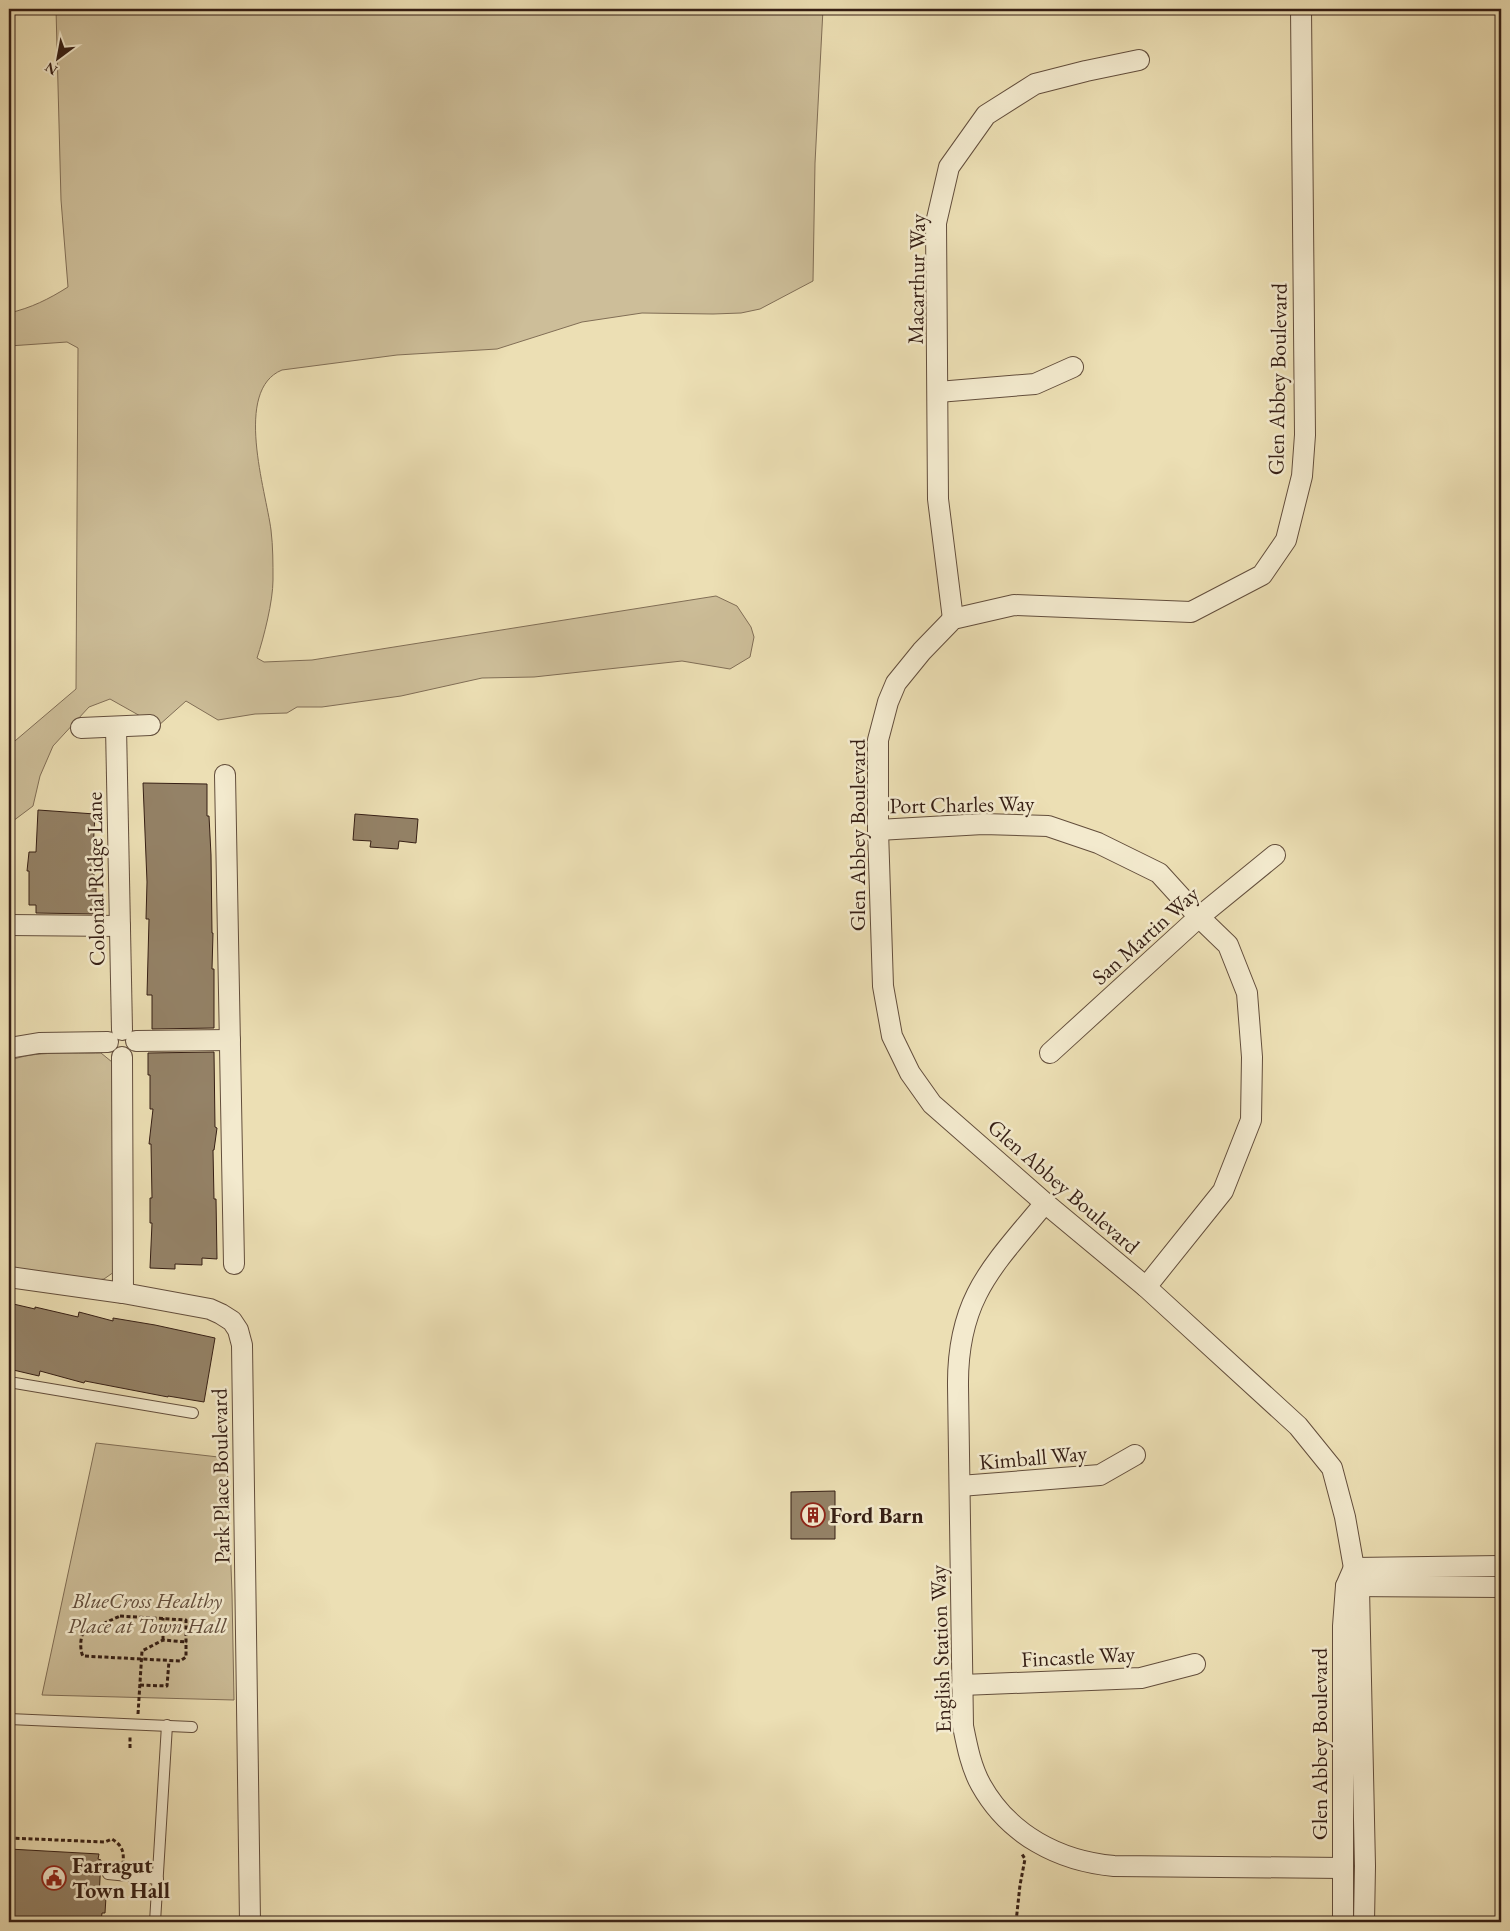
<svg xmlns="http://www.w3.org/2000/svg" width="1510" height="1931" font-family="'EB Garamond',serif">
	<style>
		.green { fill: #cdbe99; stroke: #816e56 }
		.building { fill: #948267; stroke: #351e14 }
		.lines { fill: none; stroke-linecap: round; stroke-linejoin: round }
		.service-casing { stroke: #634e3c; stroke-width: 12 }
		.minor-casing { stroke: #634e3c; stroke-width: 22 }
		.path { stroke: #351e14; stroke-width: 3; stroke-dasharray: 4 2.5; stroke-linecap: butt }
		.service { stroke: #f3eace; stroke-width: 10 }
		.minor { stroke: #f3eace; stroke-width: 20 }
		.labels { text-anchor: middle; stroke-width: 5; stroke-linejoin: round; paint-order: stroke }
		.street-label { font-size: 22px; fill: #351e14; stroke: #f3eace }
		.poi-label { font-size: 22px; font-weight: bold; fill: #351e14; stroke: #f3eace; text-anchor: start }
		.park-label { font-size: 22px; font-style: italic; fill: #634e3c; stroke: #f3eace }
	</style>
	<rect width="100%" height="100%" fill="#ecdfb4"/>
	<filter id="stains"><feTurbulence type="fractalNoise" baseFrequency=".004" numOctaves="4"/><feColorMatrix values="0 0 0 0 .2 0 0 0 0 .09 0 0 0 0 .02 0 0 0 .5 -.17"/></filter>
	<radialGradient id="worn" r=".72"><stop offset=".6" stop-color="#630" stop-opacity="0"/><stop offset="1" stop-color="#630" stop-opacity=".3"/></radialGradient>
	<g class="green">
		<path d="M56,9H823L815,163L813,281L760,309L741,313L713,314L642,313L582,322L497,349L397,355L282,370C233,390 266,491 271,530C273,546 273,564 273,580C273,601 264,637 257,658L264,662L312,660L716,596L737,606L751,627L754,637L750,657L730,669L682,661L534,677L482,678L401,696L322,707H297L287,713L255,714L218,720L186,701L158,726L110,699L89,707L53,746L40,776L33,806L9,824V746L76,689L78,348L67,342L9,346V313C31,308 49,299 68,287L61,200Z"/>
		<path d="M101,1053L112,1062L114,1272L104,1279L97,1280L9,1267V1061C34,1050 73,1054 101,1053Z"/>
		<path d="M96,1443L227,1458L232,1594L234,1700L42,1695Z"/>
	</g>
	<g class="building">
		<path d="M143,783L207,784V816H209L211,855L212,933H213L212,969H214V1028L152,1029V995H147L149,919H146L147,882Z"/>
		<path d="M38,810L95,814L93,852H96L93,888H96V914L36,913V905H29V871H27L29,852H36Z"/>
		<path d="M355,814L418,819L416,843L399,841L398,849L370,847L371,841L353,840Z"/>
		<path d="M214,1052L215,1127L217,1128L214,1150H213L214,1199H216L217,1259L202,1258V1265L175,1264V1269L150,1268L152,1223H150V1198H152L151,1144H149L153,1109H150V1075H148V1053Z"/>
		<path d="M9,1303L35,1309V1307L78,1317L79,1312L113,1321V1318L155,1325L215,1338L204,1402L168,1396V1397L85,1381L84,1383L40,1371L39,1376L9,1369Z"/>
		<path d="M835,1491V1539H791V1492Z"/>
		<path d="M9,1849L99,1854L98,1859L101,1860L99,1897H106L105,1913H102L101,1922H9Z"/>
	</g>
	<g class="lines">
		<g class="service-casing">
			<g id="service">
				<path d="M9,1382L193,1413"/>
				<path d="M9,1719L192,1727"/>
				<path d="M108,1874L158,1879"/>
				<path d="M155,1922L167,1725"/>
			</g>
		</g>
		<g class="minor-casing">
			<g id="minor">
				<path d="M1301,9L1305,435L1302,476L1286,540L1262,575L1191,612L1014,605L953,619L922,651L896,683L888,702L878,740V830L883,986L892,1036L910,1073L932,1104L1045,1203L1146,1287L1298,1426L1332,1468L1345,1517L1354,1568L1359,1588L1365,1866L1364,1922"/>
				<path d="M938,392L1035,384L1073,367"/>
				<path d="M953,619L938,499L936,223L949,167L986,115L1035,84L1086,71L1139,60"/>
				<path d="M116,727L122,1030"/>
				<path d="M81,728L150,725"/>
				<path d="M225,775L234,1264"/>
				<path d="M878,830L983,824L1048,826L1098,843L1159,873L1199,917L1228,945L1247,993L1252,1057L1251,1120L1223,1191L1146,1287"/>
				<path d="M9,925L120,926"/>
				<path d="M136,1041L230,1040"/>
				<path d="M9,1048L39,1043L108,1042"/>
				<path d="M1050,1053L1199,917L1275,855"/>
				<path d="M122,1057L123,1293"/>
				<path d="M1045,1203C993,1266 957,1298 958,1386L963,1726C967,1746 971,1767 981,1785C1009,1835 1059,1861 1114,1866L1343,1868"/>
				<path d="M9,1277L123,1293L210,1309L221,1314L232,1321L238,1330L242,1345L250,1922"/>
				<path d="M960,1486L1100,1475L1135,1455"/>
				<path d="M1354,1568L1501,1566"/>
				<path d="M1346,1586L1501,1587"/>
				<path d="M962,1685L1141,1678L1195,1664"/>
				<path d="M1343,1922V1626L1346,1586L1353,1570"/>
			</g>
		</g>
		<g class="path">
			<path d="M120,1616L186,1620V1657L180,1661L83,1656C80,1651 80,1639 83,1633Z"/>
			<path d="M163,1640V1618"/>
			<path d="M140,1685L167,1686L169,1661"/>
			<path d="M138,1714L142,1651L163,1640L187,1642"/>
			<path d="M130,1748V1736"/>
			<path d="M9,1838L105,1842L112,1839C123,1846 124,1852 123,1864"/>
			<path d="M1016,1922L1020,1885L1025,1859L1022,1854"/>
		</g>
		<use href="#service" class="service"/>
		<use href="#minor" class="minor"/>
	</g>
	<defs>
		<g id="building-ring" transform="scale(1.25)"><circle r="9.5" fill="#f3eace" stroke="#8f2418" stroke-width="1.5"/><path d="M-4-6H4V6H1V3H-1V6H-4ZM-2.5-4.3h1.7v1.8h-1.7ZM.8-4.3h1.7v1.8H.8ZM-2.5-1h1.7V.8h-1.7ZM.8-1h1.7V.8H.8Z" fill="#8f2418"/></g>
		<g id="civic-ring" transform="scale(1.25)"><circle r="9.5" fill="#f3eace" stroke="#8f2418" stroke-width="1.5"/><path d="M-.6-6.5H3V-4.5H.6V-3L4-1V1h2V6H-6V1h2V-1L-.6-3ZM-1.2 2.5V6h2.4V2.5Z" fill="#8f2418"/></g>
	</defs>
	<g fill-rule="evenodd">
		<use href="#building-ring" x="813" y="1515"/>
		<use href="#civic-ring" x="54" y="1878"/>
	</g>
	<g class="labels">
		<g class="street-label">
			<text transform="translate(916 279) rotate(-89)" y="8">Macarthur Way</text>
			<text transform="translate(1277 379) rotate(-89)" y="8">Glen Abbey Boulevard</text>
			<text transform="translate(962 804) rotate(-1)" y="8">Port Charles Way</text>
			<text transform="translate(857 835) rotate(-90)" y="8">Glen Abbey Boulevard</text>
			<text transform="translate(95 879) rotate(-91)" y="8">Colonial Ridge Lane</text>
			<text transform="translate(1145 935) rotate(-42)" y="8">San Martin Way</text>
			<text transform="translate(1064 1186) rotate(41)" y="8">Glen Abbey Boulevard</text>
			<text transform="translate(1033 1457) rotate(-5)" y="8">Kimball Way</text>
			<text transform="translate(220 1476) rotate(-91)" y="8">Park Place Boulevard</text>
			<text transform="translate(940 1649) rotate(-92)" y="8">English Station Way</text>
			<text transform="translate(1078 1656) rotate(-3)" y="8">Fincastle Way</text>
			<text transform="translate(1319 1744) rotate(-90)" y="8">Glen Abbey Boulevard</text>
		</g>
		<g class="poi-label">
			<text x="830" y="1523">Ford Barn</text>
			<text x="72" y="1873">Farragut<tspan x="72" dy="25">Town Hall</tspan></text>
		</g>
		<g class="park-label">
			<text x="147" y="1608">BlueCross Healthy<tspan x="147" dy="25">Place at Town Hall</tspan></text>
		</g>
	</g>
	<rect width="1510" height="1931" fill="none" stroke="#ecdfb4" stroke-width="30"/>
	<rect x="10" y="10" width="1490" height="1911" fill="none" stroke="#351e14" stroke-width="2.5"/>
	<rect x="15" y="15" width="1480" height="1901" fill="none" stroke="#351e14"/>
	<g transform="translate(58 58) rotate(212)" stroke="#f3eace" stroke-width="4" paint-order="stroke">
	<path d="M0-4L9 19L0 12L-9 19Z" fill="#351e14"/>
	<text y="-8" font-size="14" font-weight="bold" text-anchor="middle" fill="#351e14">N</text>
	</g>
	<rect width="100%" height="100%" filter="url(#stains)"/>
	<rect width="100%" height="100%" fill="url(#worn)"/>
</svg>
